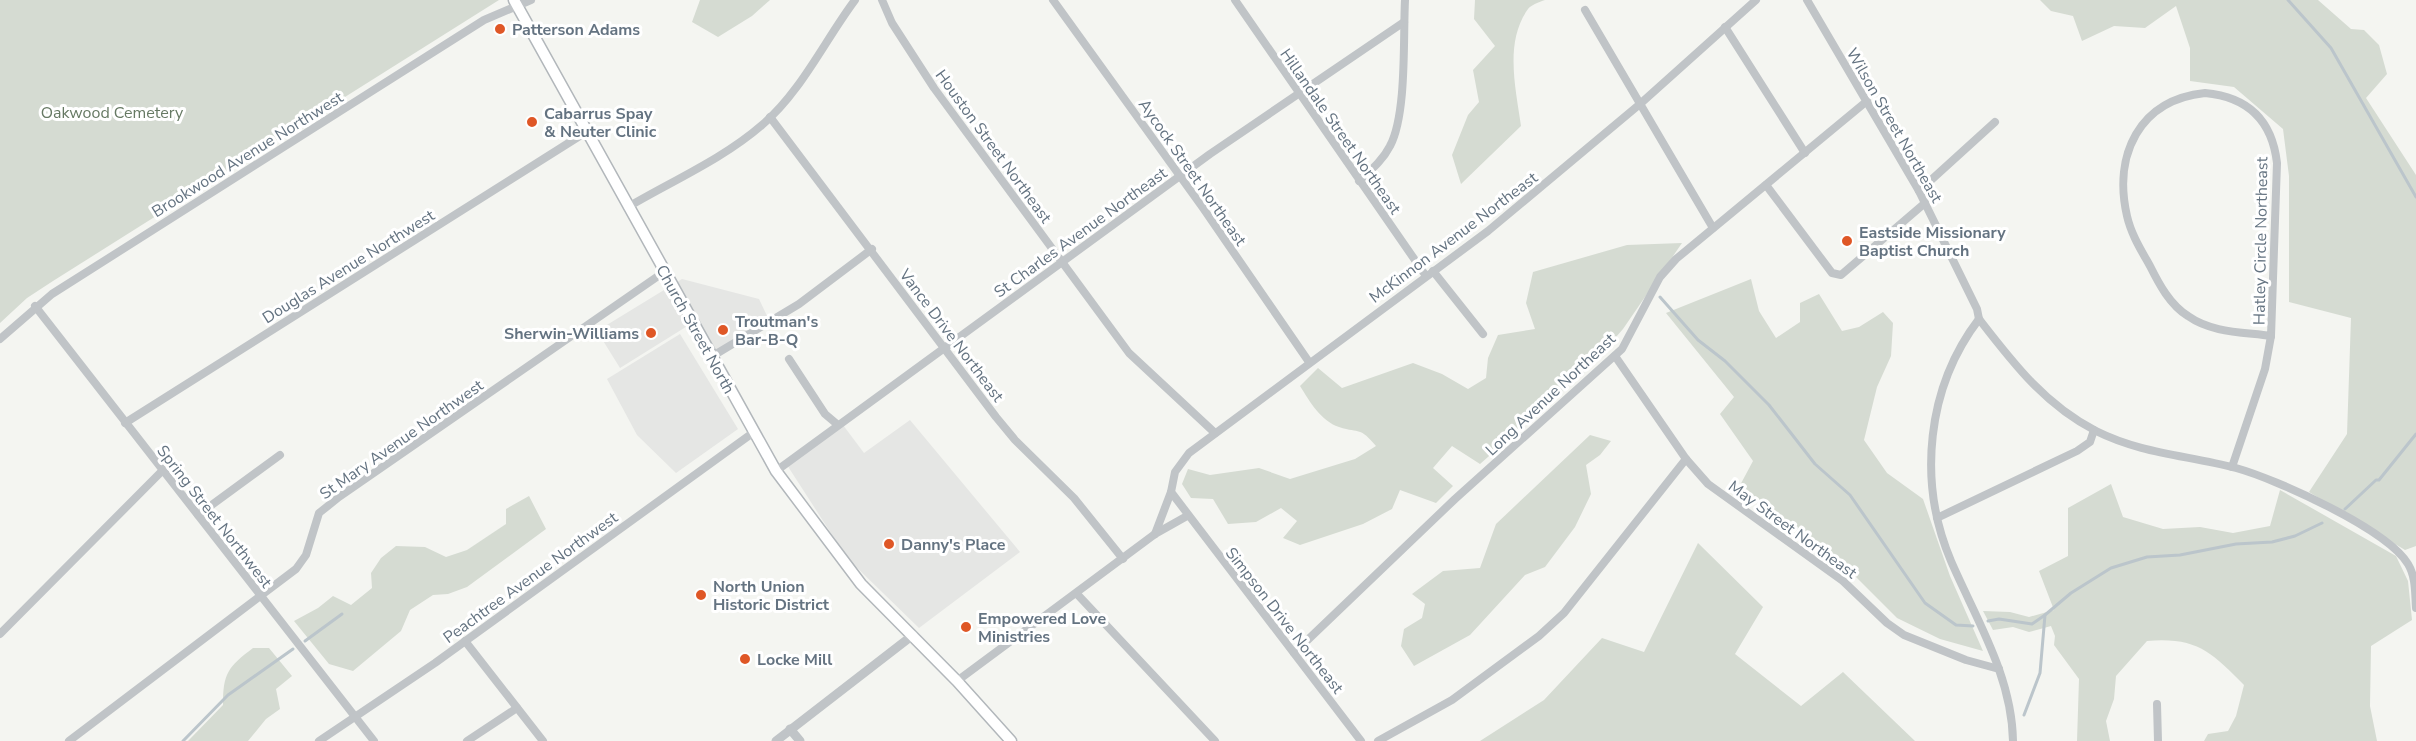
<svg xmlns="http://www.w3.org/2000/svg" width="2416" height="741" font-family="'Nunito Sans',sans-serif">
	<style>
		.built { fill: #e5e6e4 }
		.green { fill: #d5dbd2 }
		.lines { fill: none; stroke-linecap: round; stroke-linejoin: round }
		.stream { stroke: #bbc5cb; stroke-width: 3 }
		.secondary-casing { stroke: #b2b7bb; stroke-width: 13 }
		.minor { stroke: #c0c4c7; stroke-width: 8 }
		.tertiary { stroke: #c0c4c7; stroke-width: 9 }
		.secondary { stroke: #fff; stroke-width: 10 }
		.poi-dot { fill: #df5726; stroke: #fff; stroke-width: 2 }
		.labels { text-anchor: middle; stroke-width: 6; stroke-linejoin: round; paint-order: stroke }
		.poi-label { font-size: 16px; font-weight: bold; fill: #647381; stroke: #fff; text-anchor: start }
		.park-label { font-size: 16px; fill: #667963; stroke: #fff }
		.street-label { font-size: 16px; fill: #647381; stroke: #fff }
	</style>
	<rect width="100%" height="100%" fill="#f4f5f1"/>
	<g class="built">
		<path d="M682,279L759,299L768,318L715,351L697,320L620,368L597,331Z"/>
		<path d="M680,334L738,429L676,473L637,435L607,379Z"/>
		<path d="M910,420L1020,552L919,628L847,558L787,465L843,425L864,453Z"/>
	</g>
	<g class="green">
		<path d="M0,0H499L53,281L27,298L0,323Z"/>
		<path d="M700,0H770L752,16L718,37L692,22Z"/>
		<path d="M1475,0H1545C1539,2 1531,5 1528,9C1504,42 1516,90 1521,126L1461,184L1452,155L1468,115L1479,102L1473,70L1495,46L1474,19Z"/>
		<path d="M2040,0H2318L2351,29L2364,30L2379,45L2387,74L2366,98L2416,175V546L2405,550L2309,492L2347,434L2351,318L2289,302V176L2283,129L2234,87L2190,81V48L2176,6L2145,28L2114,26L2082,41L2073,16L2051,11Z"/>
		<path d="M1682,243L1623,329L1589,368L1480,464L1452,446L1433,468L1453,486L1436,503L1400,490L1392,509L1363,524L1300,545L1283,538L1297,521L1281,508L1256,522L1228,524L1213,499L1191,498L1182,484L1188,469L1210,475L1259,468L1290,479L1355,459L1376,446C1359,426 1361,434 1339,427C1321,421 1310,402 1300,386L1318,368L1342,388L1413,363L1442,374L1468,389L1486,378L1488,358L1498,335L1535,329L1526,303L1533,272L1627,245Z"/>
		<path d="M1751,279L1759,311L1776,338L1800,322V303L1819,294L1842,331L1859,327L1883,312L1893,323L1891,356L1877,387L1864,440L1887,473L1923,499L1950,576L1983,651L1940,639L1897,618L1851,572L1738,489L1753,461L1720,414L1734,397L1666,313Z"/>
		<path d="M1590,435L1611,441L1600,455L1586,465L1591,494L1575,527L1545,567L1525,575L1470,635L1414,666L1401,646L1404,629L1422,618L1425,604L1412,594L1443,571L1480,568L1496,524Z"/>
		<path d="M2111,484L2123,517L2163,529L2200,527L2233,533L2270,526L2280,490L2396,556L2408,581L2412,620L2371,646L2370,706L2377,741H2204L2208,734L2228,731L2236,716L2244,685C2211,652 2197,637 2147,641L2116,676L2114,699L2106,721L2110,741H2077L2079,679L2054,645L2055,636L2051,626L2029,632L2013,627L1993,630L1983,611L2010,612L2029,617L2054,610L2039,571L2068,556V508Z"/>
		<path d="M529,496L546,529L467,587L448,594L433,595L410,610L401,631L353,671L329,664L294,621L318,608L333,596L351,605L372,588L371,573L381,558L396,546L425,547L446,557L467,550L506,524V509Z"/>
		<path d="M1698,543L1763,607L1735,654L1801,706L1843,672L1915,741H1480L1544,700L1602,638L1644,652Z"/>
		<path d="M253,648H269L292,676L276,689L280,709L266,719L248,741H188L223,705C223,673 228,667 253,648Z"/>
	</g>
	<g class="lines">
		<g class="stream">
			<path d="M2288,0L2331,48L2416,197"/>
			<path d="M1660,297L1698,340L1725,361L1769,405L1815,464L1850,495L1925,603L1956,625L1973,626"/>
			<path d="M2345,509L2376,480H2379L2416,434"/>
			<path d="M1988,621L1999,619L2032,624L2045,615"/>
			<path d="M305,641L342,614"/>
			<path d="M2024,715L2040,673L2045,615L2071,593L2111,568L2147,557L2180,555L2236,544L2272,542L2295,536L2322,523"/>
			<path d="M183,741L228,695L293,649"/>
		</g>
		<g class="secondary-casing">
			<path id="secondary" d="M514,0L776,471L861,584L957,681L1011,741"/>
		</g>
		<g class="minor">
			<path d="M882,0L892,23L934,88L1129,353L1215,433"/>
			<path d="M1053,0L1203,208L1309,362"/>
			<path d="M1235,0L1426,276"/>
			<path d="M1807,0L1919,191L1977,309L1979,319C2013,363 2045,405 2096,431C2142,454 2187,455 2236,468C2276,479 2387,529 2408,564C2416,577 2415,594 2416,608"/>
			<path d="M1585,10L1713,228"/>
			<path d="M1725,27L1805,153"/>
			<path d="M2205,93C2248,97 2272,120 2277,163L2271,336C2243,332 2212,333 2188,316C2170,305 2159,284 2150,266C2141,250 2131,234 2127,216C2113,155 2139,100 2205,93Z"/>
			<path d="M770,117L996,417L1015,440L1074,498L1123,559"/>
			<path d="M1359,181C1371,170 1383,160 1390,146C1407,114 1403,38 1405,0"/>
			<path d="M1766,185L1832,273L1841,275L1925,203"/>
			<path d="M1919,191L1995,122"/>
			<path d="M628,207C672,181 723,159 762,125C801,92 825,40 855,0"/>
			<path d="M1433,271L1483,334"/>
			<path d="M35,306L374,741"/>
			<path d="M1979,319C1927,387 1917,481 1951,561C1976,619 2012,676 2013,741"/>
			<path d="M0,339L52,294L484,20L531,0"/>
			<path d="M1615,356L1686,459L1708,484L1843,581L1887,623L1904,635L1966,660L1999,669"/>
			<path d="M711,357L799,304L872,249"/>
			<path d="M789,359L825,414L838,425"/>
			<path d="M125,423L586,132"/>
			<path d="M2232,467L2265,369L2271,336"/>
			<path d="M776,471L1210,154L1404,22"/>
			<path d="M198,515L280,455"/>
			<path d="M1937,518L2077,451L2090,442L2094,430"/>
			<path d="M1155,534L1171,492"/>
			<path d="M1077,594L1215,741"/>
			<path d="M0,634L162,471"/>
			<path d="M465,641L543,741"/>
			<path d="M1294,653L1455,499L1622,349L1660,277L1676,259L1867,101"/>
			<path d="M957,681L1155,534L1187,516"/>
			<path d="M2157,704L2158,741"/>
			<path d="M69,741L296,569L306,555L319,513L339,497L664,272"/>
			<path d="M319,741L435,663L754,432"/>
			<path d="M467,741L517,708"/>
			<path d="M1361,741L1171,492L1175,472L1189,453L1488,231L1640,104L1756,0"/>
			<path d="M1378,741L1452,700L1539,636L1564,613L1686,459"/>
		</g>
		<g class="tertiary">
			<path d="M790,729L800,741"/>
			<path d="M776,741L913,635"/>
		</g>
		<use href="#secondary" class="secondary"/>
	</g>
	<g class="poi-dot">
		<circle cx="500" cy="29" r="6"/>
		<circle cx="532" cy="122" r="6"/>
		<circle cx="1847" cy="241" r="6"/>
		<circle cx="723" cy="330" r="6"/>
		<circle cx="651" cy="333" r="6"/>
		<circle cx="889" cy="544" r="6"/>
		<circle cx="701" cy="595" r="6"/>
		<circle cx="966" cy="627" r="6"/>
		<circle cx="745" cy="659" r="6"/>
	</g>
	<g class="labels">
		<g class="poi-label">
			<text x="512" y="35">Patterson Adams</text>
			<text x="544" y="119">Cabarrus Spay<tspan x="544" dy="18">&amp; Neuter Clinic</tspan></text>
			<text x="1859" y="238">Eastside Missionary<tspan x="1859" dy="18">Baptist Church</tspan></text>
			<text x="735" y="327">Troutman's<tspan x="735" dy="18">Bar-B-Q</tspan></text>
			<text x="639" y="339" text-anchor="end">Sherwin-Williams</text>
			<text x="901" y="550">Danny's Place</text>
			<text x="713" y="592">North Union<tspan x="713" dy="18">Historic District</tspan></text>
			<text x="978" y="624">Empowered Love<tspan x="978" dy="18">Ministries</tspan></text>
			<text x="757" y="665">Locke Mill</text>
		</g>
		<g class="park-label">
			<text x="112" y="118">Oakwood Cemetery</text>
		</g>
		<g class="street-label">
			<text transform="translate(1895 125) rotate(60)" y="6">Wilson Street Northeast</text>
			<text transform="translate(1341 131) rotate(55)" y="6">Hillandale Street Northeast</text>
			<text transform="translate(994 146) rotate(54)" y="6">Houston Street Northeast</text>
			<text transform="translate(247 154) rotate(-32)" y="6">Brookwood Avenue Northwest</text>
			<text transform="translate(1193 172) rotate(55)" y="6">Aycock Street Northeast</text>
			<text transform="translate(1080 232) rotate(-36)" y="6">St Charles Avenue Northeast</text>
			<text transform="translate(1453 237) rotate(-37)" y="6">McKinnon Avenue Northeast</text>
			<text transform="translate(2260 241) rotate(-89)" y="6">Hatley Circle Northeast</text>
			<text transform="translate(348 266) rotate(-32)" y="6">Douglas Avenue Northwest</text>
			<text transform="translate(696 329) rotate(61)" y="6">Church Street North</text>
			<text transform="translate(952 335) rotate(53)" y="6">Vance Drive Northeast</text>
			<text transform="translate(1550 394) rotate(-43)" y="6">Long Avenue Northeast</text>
			<text transform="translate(401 439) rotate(-35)" y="6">St Mary Avenue Northwest</text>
			<text transform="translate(215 516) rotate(52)" y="6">Spring Street Northwest</text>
			<text transform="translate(1793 529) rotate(36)" y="6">May Street Northeast</text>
			<text transform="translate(530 577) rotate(-36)" y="6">Peachtree Avenue Northwest</text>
			<text transform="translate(1285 620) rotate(52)" y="6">Simpson Drive Northeast</text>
		</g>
	</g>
</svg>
